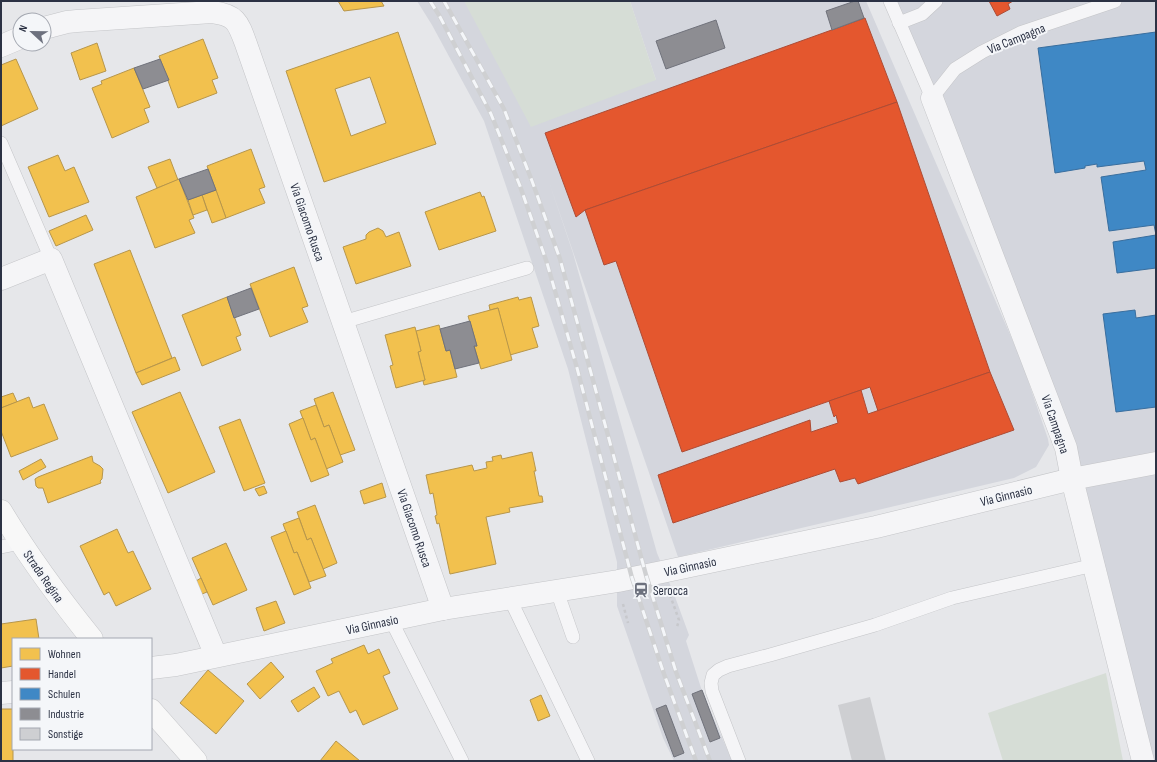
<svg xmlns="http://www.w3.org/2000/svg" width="1157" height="762" font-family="'Sofia Sans Condensed',sans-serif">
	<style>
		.built { fill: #d4d6dd }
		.green { fill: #d6ddd6 }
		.homes { fill: #f2c14e; stroke: #b7964b; fill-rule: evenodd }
		.shops { fill: #e4572e; stroke: #ad4c35 }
		.schools { fill: #3f88c5; stroke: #396e9e }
		.industry { fill: #8d8d92; stroke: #70727b }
		.building { fill: #cecfd2 }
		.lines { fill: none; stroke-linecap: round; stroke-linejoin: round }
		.service-casing { stroke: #c4c5c8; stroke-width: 14 }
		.minor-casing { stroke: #c4c5c8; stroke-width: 23 }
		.secondary-casing { stroke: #c4c5c8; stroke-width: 23 }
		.path { stroke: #c7c8cc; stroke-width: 2.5; stroke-dasharray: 3 3; stroke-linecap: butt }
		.service { stroke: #f5f5f7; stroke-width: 13 }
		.minor { stroke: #f5f5f7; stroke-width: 22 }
		.secondary { stroke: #f8f8f8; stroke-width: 22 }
		.rail-casing { stroke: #cfd0d2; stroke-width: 4.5 }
		.rail { stroke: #f4f6f9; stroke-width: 3; stroke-dasharray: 9; stroke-linecap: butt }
		.labels { text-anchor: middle; stroke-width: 4; stroke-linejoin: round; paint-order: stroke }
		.street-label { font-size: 13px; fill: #2c3244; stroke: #f4f6f9 }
		.poi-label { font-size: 13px; fill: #2c3244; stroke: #f4f6f9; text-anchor: start }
	</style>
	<rect width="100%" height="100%" fill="#e6e7ea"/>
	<g class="built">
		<path d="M417,1H464L468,6L656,80L630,1H866L1021,360L1048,439L1049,445L1036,467L1014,478L678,557L549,182L573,253L657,553L674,594L689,635L686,641L702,691L732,761H674L663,738L617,606V562L568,369L484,121L432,25Z"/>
		<path d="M884,1H1156V761H1143L1081,513L932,98Z"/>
	</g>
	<g class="green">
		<path d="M464,1H630L656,80L531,127Z"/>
		<path d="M1106,673L1123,761H1003L988,713Z"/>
	</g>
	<g class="homes">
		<path d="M338,1H381L384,6L344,11Z"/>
		<path d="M398,32L436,144L324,182L286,71ZM370,77L386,123L351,136L335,89Z"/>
		<path d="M203,39L218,78L212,80L217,93L178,108L159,56Z"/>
		<path d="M97,43L106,71L80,80L71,53Z"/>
		<path d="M16,59L38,109L1,126V65Z"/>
		<path d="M134,68L150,107L144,109L149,122L112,138L92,88L102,84L101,81Z"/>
		<path d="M251,149L265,187L259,189L265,203L226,218L207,166Z"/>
		<path d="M58,155L65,171L74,167L89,202L49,217L28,167Z"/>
		<path d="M170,159L178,180L157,188L148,167Z"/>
		<path d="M179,179L194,218L189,220L195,233L155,248L136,197Z"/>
		<path d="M216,190L226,218L212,223L202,195Z"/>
		<path d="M480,192L482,197L484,196L496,231L439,250L425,212Z"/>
		<path d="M202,195L207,210L193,215L188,200Z"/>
		<path d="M86,215L93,230L56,246L49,231Z"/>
		<path d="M378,228L383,231L386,237L399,232L411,266L356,284L343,247L366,239V235L369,232Z"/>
		<path d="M130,250L172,358L136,373L94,264Z"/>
		<path d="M294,267L308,306L302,308L308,322L270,337L250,284Z"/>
		<path d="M227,297L241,335L236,337L241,350L202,366L182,315Z"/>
		<path d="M518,297L519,300L531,297L539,326L532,328L538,347L510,355L498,308L490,310L489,305Z"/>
		<path d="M498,308L512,360L481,369L474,346H477L468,316Z"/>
		<path d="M439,325L446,351L450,350L457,377L424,385L423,381L425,380L418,352L421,351L416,331Z"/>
		<path d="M415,327L421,351L418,352L425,380L396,388L390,366L393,365L385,335Z"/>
		<path d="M175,357L180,370L142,385L136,373Z"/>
		<path d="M180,392L215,472L168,493L132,412Z"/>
		<path d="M333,392L355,450L340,455L329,425L324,427L314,399Z"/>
		<path d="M13,393L17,402L1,408V397Z"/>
		<path d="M29,397L33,408L44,404L58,439L11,457L1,431V408Z"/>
		<path d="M316,405L324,427L329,425L343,462L326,469L315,438L311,440L300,411Z"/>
		<path d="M303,418L311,440L315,438L329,475L311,482L289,424Z"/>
		<path d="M240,419L265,483L244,491L219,427Z"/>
		<path d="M532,452L536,471H534L539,496H542L543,502L509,508L510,512L486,517L496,564L450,574L439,523L437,524L435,516L437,515L433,493L430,494L426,475L472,465L474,471L487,468L486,462L493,461L492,457L501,455L502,459Z"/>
		<path d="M92,456L93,462L100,466L103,469L102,479L100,481L101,483L48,503L43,488H38L36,486L35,479L38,477Z"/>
		<path d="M41,459L46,467L23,480L19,471Z"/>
		<path d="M382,483L386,497L364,504L360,491Z"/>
		<path d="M264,486L267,493L259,496L255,489Z"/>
		<path d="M315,505L337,563L323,569L311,538L307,540L297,512Z"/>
		<path d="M299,518L307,540L311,538L326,576L309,582L297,552L294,553L283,524Z"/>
		<path d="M117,529L128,553L133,551L151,589L116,606L109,592L104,595L80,546Z"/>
		<path d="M286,531L294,553L297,552L311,588L294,595L271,537Z"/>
		<path d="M226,543L247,590L213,605L192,558Z"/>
		<path d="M201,578L207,592L202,594L196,581Z"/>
		<path d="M276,601L285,623L264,631L256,608Z"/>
		<path d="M36,619L39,639H13V666L1,668V624Z"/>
		<path d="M364,645L368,654L379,649L390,673L383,676L398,709L363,725L356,710L350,713L339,691L328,696L316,671L333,663L331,659Z"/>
		<path d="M271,662L284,677L260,699L247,684Z"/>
		<path d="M208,670L244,701L216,734L180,703Z"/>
		<path d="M314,687L320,697L298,712L291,701Z"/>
		<path d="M541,695L550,716L538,721L530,700Z"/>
		<rect x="1" y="709" width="12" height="52"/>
		<path d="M336,741L360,761H320Z"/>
	</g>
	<g class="shops">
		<path d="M989,1H1013L1008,4L1010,9L997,16Z"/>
		<path d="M865,18L897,102L585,210L576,217L545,133Z"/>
		<path d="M897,102L990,372L878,411L870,387L682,452L616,261L604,265L585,210Z"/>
		<path d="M990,372L1014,430L858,484L855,478L840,482L835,469L673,523L658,475L810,420L811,432L838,423L836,415L834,417L829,401L861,390L868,414Z"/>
	</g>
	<g class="schools">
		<path d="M1156,32V235L1154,225L1109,231L1101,177L1146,170L1144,161L1097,167V164L1085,166V168L1055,173L1038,48Z"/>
		<path d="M1156,235V268L1117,273L1113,242Z"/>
		<path d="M1135,310L1136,318L1156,315V407L1116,412L1103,314Z"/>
	</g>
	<g class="industry">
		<path d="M855,1H858L864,18L832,30L826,11Z"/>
		<path d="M716,20L725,48L666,69L656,41Z"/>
		<path d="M160,59L169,80L143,89L134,68Z"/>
		<path d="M208,169L216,190L188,200L179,179Z"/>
		<path d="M251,288L259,309L234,318L227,297Z"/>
		<path d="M470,321L477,346H474L479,363L455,369L450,350L446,351L440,329Z"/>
		<path d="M702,690L720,738L710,742L692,694Z"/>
		<path d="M666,705L684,753L674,757L656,709Z"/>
	</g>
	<path class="building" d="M870,697L886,761H852L838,705Z"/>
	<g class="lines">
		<g class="service-casing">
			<g id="service">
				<path d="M890,1L932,98L955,69L982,52L1020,33L1115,1"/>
				<path d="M899,23L922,14L936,1"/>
				<path d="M1,143L51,259"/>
				<path d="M343,322L527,268"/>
				<path d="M1,547L21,543"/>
				<path d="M557,591L573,637"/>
				<path d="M510,599L588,761"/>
				<path d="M391,620L462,761"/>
				<path d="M739,761L712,691L711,683L713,675L719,670L728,666L770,655L875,625L952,598L1094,565"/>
			</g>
		</g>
		<g class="minor-casing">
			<g id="minor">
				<path d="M44,28L67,22L77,21L212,12C236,15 238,22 246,44L443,609"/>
				<path d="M1,46L20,38"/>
				<path d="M932,98L1066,448L1072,479L1143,761"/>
				<path d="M1,279L51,259L216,656"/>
				<path d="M151,668L176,665L443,609L618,581L662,572L876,527L1072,479L1156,463"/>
				<path d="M1,693L13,692"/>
			</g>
		</g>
		<g class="secondary-casing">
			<g id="secondary">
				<path d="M1,511C28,556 59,598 92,639"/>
				<path d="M151,710L196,761"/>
			</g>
		</g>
		<g class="path">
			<path d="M670,595L679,620L677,627"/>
			<path d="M623,604L628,623"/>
		</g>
		<use href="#service" class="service"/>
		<use href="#minor" class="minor"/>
		<use href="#secondary" class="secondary"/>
		<g class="rail-casing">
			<g id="rail">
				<path d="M430,1L439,15L491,114L520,186L547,263L577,368L632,578L664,674L696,761"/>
				<path d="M444,1L504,109L532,181L560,259L646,575L676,672L710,761"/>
			</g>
		</g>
		<use href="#rail" class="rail"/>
	</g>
	<defs>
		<g id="station-bare" transform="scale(1.2)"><path d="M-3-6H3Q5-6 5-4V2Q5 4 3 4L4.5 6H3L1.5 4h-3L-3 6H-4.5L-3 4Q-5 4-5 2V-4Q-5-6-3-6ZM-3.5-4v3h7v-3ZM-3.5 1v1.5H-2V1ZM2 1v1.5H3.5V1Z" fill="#6d717e" stroke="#f4f6f9" stroke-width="2.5" paint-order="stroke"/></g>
	</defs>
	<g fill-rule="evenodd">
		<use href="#station-bare" x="641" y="590"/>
	</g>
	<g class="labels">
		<g class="street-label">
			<text transform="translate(1016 38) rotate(-22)" y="5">Via Campagna</text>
			<text transform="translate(308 222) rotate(71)" y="5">Via Giacomo Rusca</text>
			<text transform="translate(1056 424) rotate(71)" y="5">Via Campagna</text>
			<text transform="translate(1006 495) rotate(-14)" y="5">Via Ginnasio</text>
			<text transform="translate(415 528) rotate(71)" y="5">Via Giacomo Rusca</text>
			<text transform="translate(690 566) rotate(-12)" y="5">Via Ginnasio</text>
			<text transform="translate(44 576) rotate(55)" y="5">Strada Regina</text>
			<text transform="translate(372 624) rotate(-12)" y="5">Via Ginnasio</text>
		</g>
		<g class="poi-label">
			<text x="653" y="595">Serocca</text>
		</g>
	</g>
	<rect width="1157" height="762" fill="none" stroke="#2c3244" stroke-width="4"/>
	<rect x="12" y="638" width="140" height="112" fill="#f4f6f9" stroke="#a4a8b1"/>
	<rect x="20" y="648" width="20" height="12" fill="#f2c14e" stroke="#a4a8b1"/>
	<text x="48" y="658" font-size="12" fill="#2c3244">Wohnen</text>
	<rect x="20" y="668" width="20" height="12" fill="#e4572e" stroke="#a4a8b1"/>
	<text x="48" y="678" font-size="12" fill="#2c3244">Handel</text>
	<rect x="20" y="688" width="20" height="12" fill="#3f88c5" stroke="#a4a8b1"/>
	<text x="48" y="698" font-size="12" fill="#2c3244">Schulen</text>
	<rect x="20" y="708" width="20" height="12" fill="#8d8d92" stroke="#a4a8b1"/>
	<text x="48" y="718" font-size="12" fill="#2c3244">Industrie</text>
	<rect x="20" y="728" width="20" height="12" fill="#cecfd2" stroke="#a4a8b1"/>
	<text x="48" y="738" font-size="12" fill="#2c3244">Sonstige</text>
	<g transform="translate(32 32) rotate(292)"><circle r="19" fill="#f4f6f9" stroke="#a4a8b1"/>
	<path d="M0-3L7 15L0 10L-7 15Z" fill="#6d717e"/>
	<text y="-6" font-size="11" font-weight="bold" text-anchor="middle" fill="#2c3244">N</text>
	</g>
</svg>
